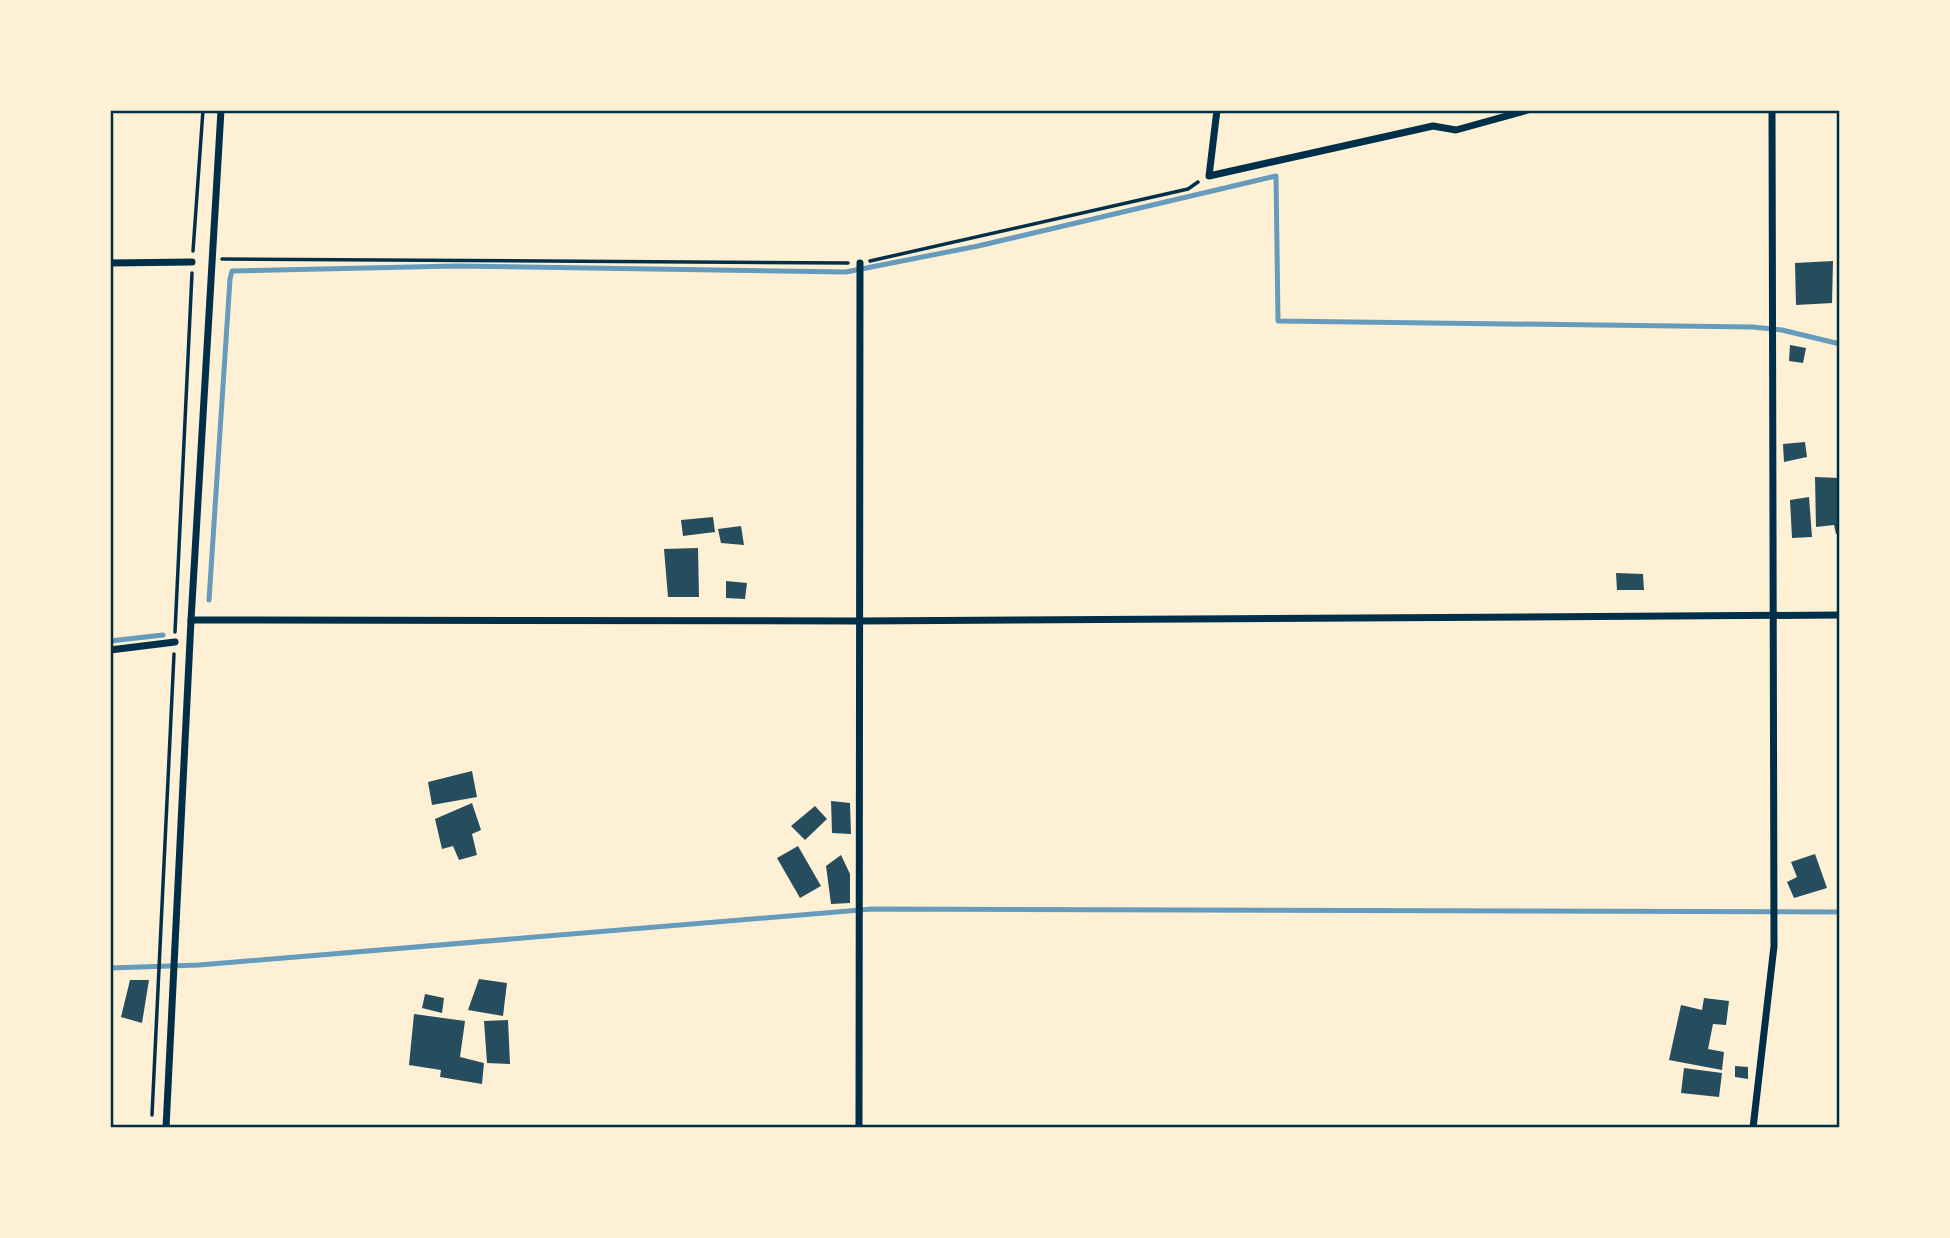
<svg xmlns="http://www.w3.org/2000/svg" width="1950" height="1238" font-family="Poppins,sans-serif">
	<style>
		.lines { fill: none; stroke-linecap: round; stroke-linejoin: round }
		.stream { stroke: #669bbc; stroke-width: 5 }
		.building { fill: #264d5e }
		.path { stroke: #003049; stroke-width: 3.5 }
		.minor { stroke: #003049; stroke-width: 7 }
		.neatline { fill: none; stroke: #003049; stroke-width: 2.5 }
	</style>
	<rect width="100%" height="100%" fill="#fdf0d5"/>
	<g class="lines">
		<g class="stream">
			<path d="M209,600L230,279L232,271L456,266L846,272L978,246L1276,176L1278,321L1752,327L1782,330L1840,344"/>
			<path d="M110,641L163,635"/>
			<path d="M110,968L199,965L872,909L1840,912"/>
		</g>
	</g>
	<g class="building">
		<path d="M1833,261L1832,303L1796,305L1795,263Z"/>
		<path d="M1790,345L1806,348L1803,363L1789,361Z"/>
		<path d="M1805,442L1807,457L1784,462L1783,444Z"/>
		<path d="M1815,477L1840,478V534H1836L1834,525L1816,527Z"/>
		<path d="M1809,497L1812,537L1792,538L1790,500Z"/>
		<path d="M713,517L715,532L683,536L681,520Z"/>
		<path d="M741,526L744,545L721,543L718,529Z"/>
		<path d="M698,548L699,597H668L664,549Z"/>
		<path d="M1616,573L1643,574L1644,590H1617Z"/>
		<path d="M726,581L747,583L745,599L726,598Z"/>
		<path d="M472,771L477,797L432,805L428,782Z"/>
		<path d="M831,801L850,803L851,834L832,833Z"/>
		<path d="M472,803L481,830L472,834L477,855L459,860L453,846L442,849L435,819Z"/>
		<path d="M815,806L827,819L805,840L791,826Z"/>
		<path d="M798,846L821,886L800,898L777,858Z"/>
		<path d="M1815,854L1827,888L1794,898L1787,882L1797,877L1791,862Z"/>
		<path d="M841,855L850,874V903L831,904L826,866Z"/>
		<path d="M479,979L507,983L503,1016L468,1010Z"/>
		<path d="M130,980H149L142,1023L121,1017Z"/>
		<path d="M425,994L444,998L442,1013L422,1008Z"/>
		<path d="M1704,998L1729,1001L1726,1025L1713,1024L1708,1049L1724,1052L1722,1070L1669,1060L1681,1005L1702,1010Z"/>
		<path d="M414,1014L465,1021L460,1057L484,1063L482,1084L440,1077L441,1070L409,1065Z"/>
		<path d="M508,1020L510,1064L487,1063L484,1021Z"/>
		<path d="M1735,1066L1748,1067V1079L1735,1077Z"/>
		<path d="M1684,1068L1722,1073L1719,1097L1681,1093Z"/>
	</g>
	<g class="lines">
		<g class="path">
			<path d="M193,251L203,110"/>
			<path d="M222,259L848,263"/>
			<path d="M870,261L1188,189L1198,182"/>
			<path d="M175,632L192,273"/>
			<path d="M152,1115L174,654"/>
		</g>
		<g class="minor">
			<path d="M1217,110L1209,176L1433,126L1456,130L1528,110"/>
			<path d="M110,263L192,262"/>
			<path d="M191,620L860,621L1840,615"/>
			<path d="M110,650L175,642"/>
			<path d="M166,1128L191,620L221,110"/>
			<path d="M859,1128L860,263"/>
			<path d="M1753,1128L1774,946L1772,110"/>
		</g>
	</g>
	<rect width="1950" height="1238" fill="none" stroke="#fdf0d5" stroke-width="224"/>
	<rect x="112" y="112" width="1726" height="1014" class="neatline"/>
</svg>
